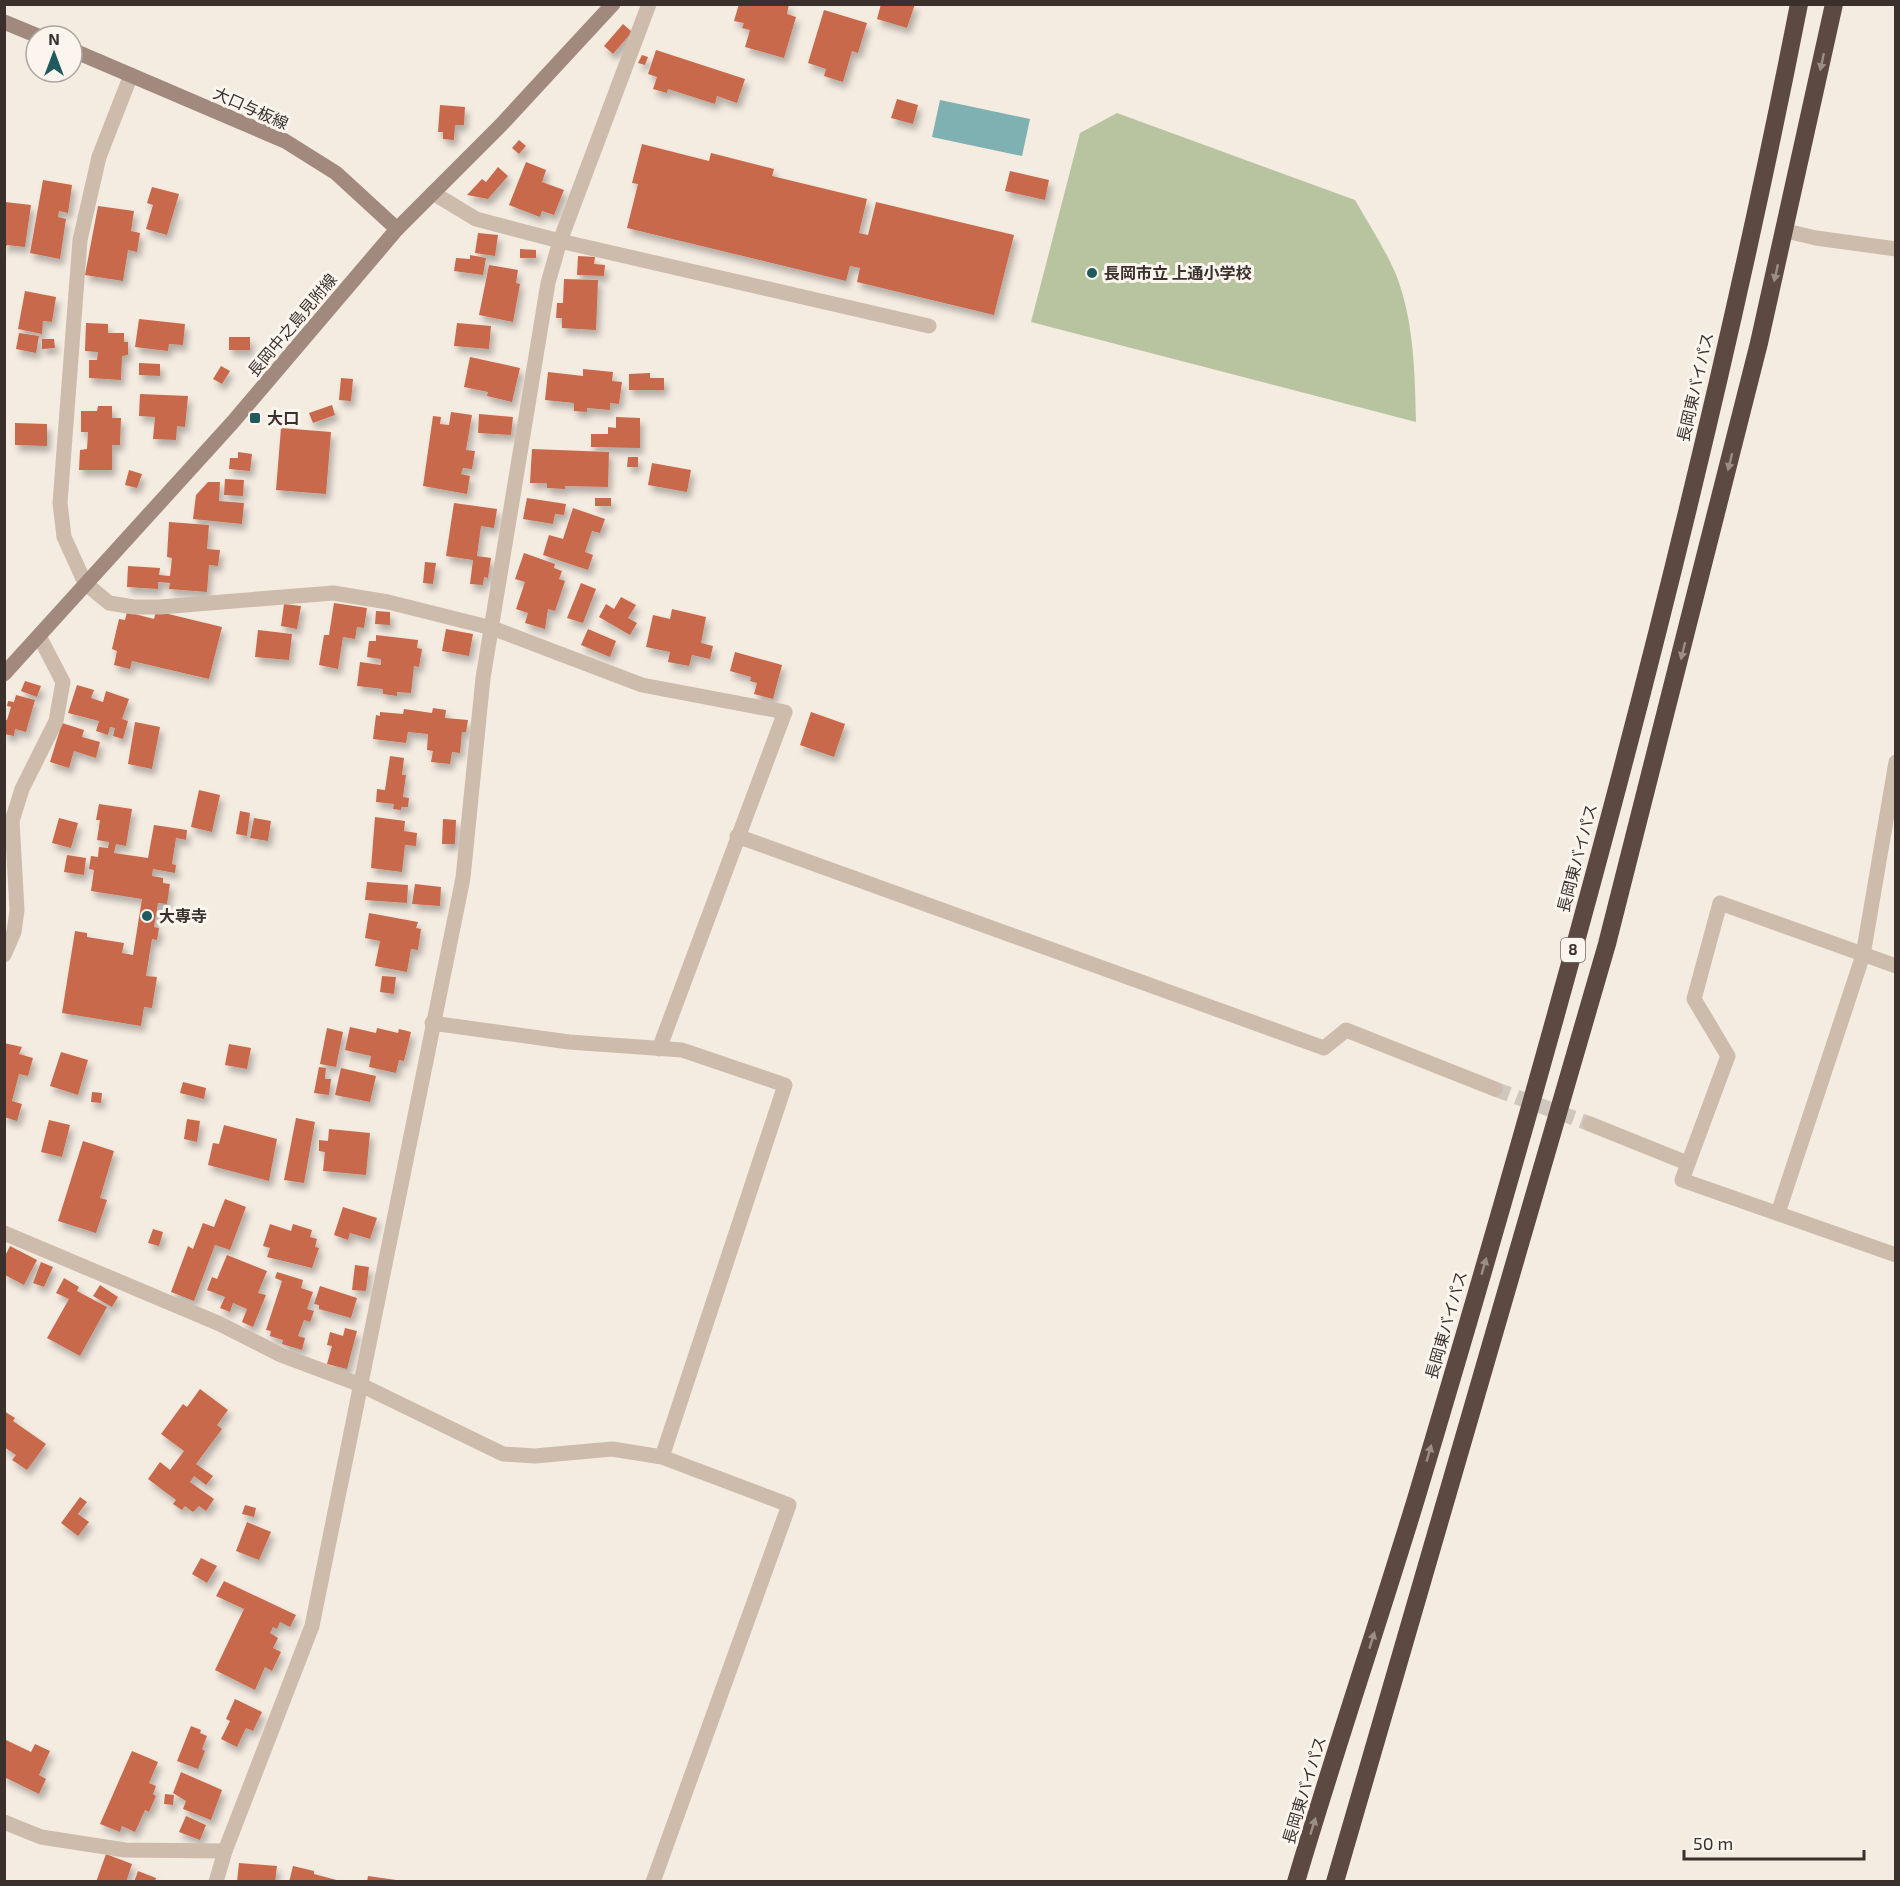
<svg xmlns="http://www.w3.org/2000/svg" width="1900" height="1886" font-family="'Exo 2','Noto Sans JP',sans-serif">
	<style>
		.green { fill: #b8c4a0 }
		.water { fill: #7fb0b2 }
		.building { fill: #c8694b; filter: url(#shadow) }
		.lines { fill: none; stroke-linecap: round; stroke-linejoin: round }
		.street-tunnel { stroke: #cfc6bd; stroke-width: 15; stroke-dasharray: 15 8; stroke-linecap: butt }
		.street { stroke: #cdbbac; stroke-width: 15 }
		.secondary { stroke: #a18a7d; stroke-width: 15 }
		.highway { stroke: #5c4a42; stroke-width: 18 }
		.oneway { fill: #9c8e87 }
		.poi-dot { fill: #1f5a5e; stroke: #fbf5ee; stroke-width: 2 }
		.labels { text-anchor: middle; stroke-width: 6; stroke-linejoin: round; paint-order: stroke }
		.shield { fill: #fbf5ee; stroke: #756b66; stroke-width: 1.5 }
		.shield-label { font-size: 15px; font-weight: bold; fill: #3b302b }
		.street-label { font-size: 16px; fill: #3b302b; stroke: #fbf5ee }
		.poi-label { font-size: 16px; font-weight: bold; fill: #3b302b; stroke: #fbf5ee; text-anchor: start }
	</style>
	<defs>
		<filter id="shadow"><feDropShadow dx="3.5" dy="6" stdDeviation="3" flood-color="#0004"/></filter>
	</defs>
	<rect width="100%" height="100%" fill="#f4ebe1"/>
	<path class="green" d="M1117,113L1355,200C1369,225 1386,250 1397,277C1414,323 1415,374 1416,422L1031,322L1080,133Z"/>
	<path class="water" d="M940,100L1030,119L1022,156L932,137Z"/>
	<g class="building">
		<path d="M739,4H789L787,14L796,17L784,58L745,47L750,30L742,28L744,23L734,21Z"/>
		<path d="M881,4H915L907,28L877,19Z"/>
		<path d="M824,10L867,23L858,53L852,51L843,82L824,76L826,69L808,63Z"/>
		<path d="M623,24L632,32L613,54L604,46Z"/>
		<path d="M656,50L745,79L737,103L717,96L715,104L668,89L667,93L653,89L657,77L648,74Z"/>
		<path d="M642,55L648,57L645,65L638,63Z"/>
		<path d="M897,99L918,105L913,124L891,118Z"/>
		<path d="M440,105L465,107L464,125H455L454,140L443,139V132H438Z"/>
		<path d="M519,140L526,146L519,154L512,148Z"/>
		<path d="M642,144L709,161L711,153L774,169L772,176L867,199L859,233L868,235L876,202L1014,235L994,315L857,282L860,268L850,266L846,281L627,228L638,184L632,183Z"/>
		<path d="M526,162L546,170L542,182L564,190L554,215L542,211L540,217L509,205Z"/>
		<path d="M498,167L508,176L488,199L467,195L482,179L486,182Z"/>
		<path d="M1010,171L1049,180L1045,200L1005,191Z"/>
		<path d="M43,180L72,185L68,213L59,211L58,217L66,219L60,259L30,253Z"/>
		<path d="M152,187L179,194L167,235L146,229L153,205L147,203Z"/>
		<path d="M5,202L31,205L25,247L7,245L4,250Z"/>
		<path d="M98,206L134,211L131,231L140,233L137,252L128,250L123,281L85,275Z"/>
		<path d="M478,233L498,235L495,256L475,253Z"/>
		<path d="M520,249L536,250V258H520Z"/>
		<path d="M470,255L486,258L483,275L454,271L456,258L470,259Z"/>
		<path d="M578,256L595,257L594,264L605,265L604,276L577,275Z"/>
		<path d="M489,265L518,270L516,283L520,284L513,322L479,315Z"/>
		<path d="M564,279L598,280L596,330L562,328V318H556L557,303H563Z"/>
		<path d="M25,291L56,297L52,322L43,321L42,334L18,329Z"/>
		<path d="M139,319L185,324L183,345L169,344L168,351L135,347Z"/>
		<path d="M86,323L108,324V333H124V342H128V355L122,356L121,380L89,378V360H97L98,352L85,351Z"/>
		<path d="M457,323L491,326L489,349L454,346Z"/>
		<path d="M19,333L39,336L36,353L16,349Z"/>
		<rect x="229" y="337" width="21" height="13"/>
		<path d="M42,339H54L55,348L42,349Z"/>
		<path d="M470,357L520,368L512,402L487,396L488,392L464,387Z"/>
		<path d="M139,363L160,364V376L139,375Z"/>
		<path d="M221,366L230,371L222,384L213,379Z"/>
		<path d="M583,369L613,372L612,381L622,382L619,404L610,403V410L587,408V412L574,411V403L545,400L548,372L583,376Z"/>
		<path d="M650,373V378H664V390H629V374Z"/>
		<path d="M341,378L353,379L351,401L339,400Z"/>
		<path d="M140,394L188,396L185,427L177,426L176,440L153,439L155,417L139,416Z"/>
		<path d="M332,405L335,415L313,423L309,413Z"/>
		<path d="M98,406H112V418H121L120,445H112V470H79L80,450L87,449L88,432H81V411H97Z"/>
		<path d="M451,412L472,415L466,450L475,451L472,469L463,468L461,474L470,476L467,494L423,486L433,416L441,417L440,424L449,425Z"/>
		<path d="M479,414L513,417L511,435L478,433Z"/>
		<path d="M616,417L640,418V448L591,447V434H608V427L616,428Z"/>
		<path d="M15,423L47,424V446L15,445Z"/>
		<path d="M281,428L331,432L326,494L276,490Z"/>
		<path d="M532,449L609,452L608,487L565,486V489L547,488V483H530Z"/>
		<path d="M238,452L252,454L250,471L229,469L230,458H238Z"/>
		<path d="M628,457H638V467H627Z"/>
		<path d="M652,463L691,470L687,492L648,485Z"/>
		<path d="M129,470L142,474L137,488L125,485Z"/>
		<path d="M225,479L244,480L243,496L224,495Z"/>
		<path d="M208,482H220L219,501L244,503L242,524L193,519L196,495Z"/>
		<path d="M527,498L566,504L564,515L555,514L553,524L523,519Z"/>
		<rect x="595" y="498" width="16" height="8"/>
		<path d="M454,503L497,509L494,528L481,526L477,556L491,558L488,578L484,577L483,585L470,584L473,560L446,556Z"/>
		<path d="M573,508L605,519L600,533L592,531L585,552L593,555L588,570L543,555L549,535L563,539Z"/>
		<path d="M169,522L209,525L207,549L220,550L218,566L209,565L207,592L169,589L170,583L158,582V589L127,587L128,566L160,568L159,575L170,576L172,558L167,557Z"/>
		<path d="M524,553L555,564L554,568L562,571L559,579L565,581L555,611L548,609L545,629L525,623L528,613L516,609L525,582L515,579Z"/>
		<path d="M425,562L436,563L433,584L423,583Z"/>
		<path d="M581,583L596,589L583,623L567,618Z"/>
		<path d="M621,597L636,605L628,618L637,623L630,635L599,617L606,604L614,609Z"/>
		<path d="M334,603L367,608L364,628L357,627L355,639L343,637L338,669L319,665L324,635H329Z"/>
		<path d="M284,604L301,606L297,629L281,626Z"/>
		<path d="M672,609L706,617L701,643L713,646L710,659L692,655L689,666L668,662L670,652L646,647L653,615L670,619Z"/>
		<path d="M156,611L222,627L209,679L132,661L130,669L114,665L117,651L112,649L119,619L125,620L127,612L154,619Z"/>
		<path d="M376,611L390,612V625L375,624Z"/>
		<path d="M446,629L473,634L469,656L442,651Z"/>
		<path d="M588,629L616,641L610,657L581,645Z"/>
		<path d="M258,630L292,634L289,660L255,657Z"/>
		<path d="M376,635L418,640L417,648L422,649L419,667L414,666L411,693L397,692V696L383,694V689L357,686L360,662L381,665V659L367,657L369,641H376Z"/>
		<path d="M735,652L782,665L773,699L754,694L757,683L750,681L751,677L730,671Z"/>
		<path d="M25,681L41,686L37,697L21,691Z"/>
		<path d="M77,685L94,690L91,698L103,702L106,691L129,699L122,719L128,721L123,739L113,736L115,728L110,727L108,735L96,731L99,721L68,713Z"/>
		<path d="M16,695L35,700L26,732L15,729L14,736L4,734V719L7,720L11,707L7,706L8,701L14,702Z"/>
		<path d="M433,708L446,710L445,718L468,720L466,732H462L460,753L452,752L450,764L431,762L433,751L427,750L428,734L408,732L406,743L373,739L376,715L380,716V712L403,714L404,709L432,713Z"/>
		<path d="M811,712L845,724L834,757L800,745Z"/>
		<path d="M135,722L160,727L152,769L128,764Z"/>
		<path d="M62,723L84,730L82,737L100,742L96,758L74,751L69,768L50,762Z"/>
		<path d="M390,756L404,758L402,775H406L403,797L409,798L408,807H401V810L393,809L394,804L376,802L377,789L385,790Z"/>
		<path d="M199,790L220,795L212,832L191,827Z"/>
		<path d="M99,804L132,809L126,846L116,844L114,853L148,858L154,825L187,830L186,840L176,838L172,864L176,865L175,873L153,869L152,876L163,878V883L170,884L167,904L158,903L154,927L159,928L157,940L152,939L146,976L157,977L152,1008L144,1007L141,1026L62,1013L75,931L87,933V937L124,943L122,953L133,955L142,899L91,891L94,870L89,869L91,856L98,857L99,847L108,848L109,842L97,840L100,820H96Z"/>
		<path d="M240,811L250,813L247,836L236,834Z"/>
		<path d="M375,817L405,821L404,831L417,833L416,846L405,845L402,872L371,868Z"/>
		<path d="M59,818L78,823L71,848L52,843Z"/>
		<path d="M254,818L271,821L268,841L250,838Z"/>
		<path d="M443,819L456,820L455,844H442Z"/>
		<path d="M67,855L86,858L84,875L64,872Z"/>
		<path d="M367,882L408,885L407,903L365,900Z"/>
		<path d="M415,884L441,887L440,906L412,904Z"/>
		<path d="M369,913L418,922L416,928L421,929L418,950L411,949L407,972L375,966L380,941L365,938Z"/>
		<path d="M382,976L396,977L394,994L380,992Z"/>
		<path d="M350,1027L376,1033L377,1028L398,1033L399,1029L411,1032L404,1061L399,1060L396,1073L369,1067L371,1056L345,1050Z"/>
		<path d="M327,1028L343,1032L336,1067L320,1064Z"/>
		<path d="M4,1043L22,1047L19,1054L33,1058L28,1076L19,1074L12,1101L22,1104L17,1121L4,1117Z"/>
		<path d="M229,1044L251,1048L247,1069L225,1065Z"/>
		<path d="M61,1052L88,1060L78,1095L50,1086Z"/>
		<path d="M319,1067L326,1068L325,1079H331L329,1095L314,1093Z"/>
		<path d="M341,1068L376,1076L370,1102L335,1095Z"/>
		<path d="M183,1082L206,1088L204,1099L180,1093Z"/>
		<path d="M92,1092L102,1093L101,1103L91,1102Z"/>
		<path d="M296,1118L315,1122L304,1183L284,1180Z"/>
		<path d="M187,1119L200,1121L197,1142L184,1139Z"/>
		<path d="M49,1120L70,1125L62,1157L41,1152Z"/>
		<path d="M224,1125L277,1139L269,1181L208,1165L213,1143L219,1144Z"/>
		<path d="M329,1129L370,1133L366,1175L323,1171L325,1152L319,1151V1140L328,1141Z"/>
		<path d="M83,1141L114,1151L100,1198L107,1200L96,1233L58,1221Z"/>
		<path d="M225,1199L246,1207L230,1250L215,1245L194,1301L171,1292L188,1246L193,1249L203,1223L214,1227Z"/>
		<path d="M343,1207L377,1218L370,1239L350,1233L348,1240L334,1235Z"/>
		<path d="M270,1224L291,1231L293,1224L312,1230L310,1237L317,1239L315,1247L319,1248L312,1268L267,1257L270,1248L263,1246Z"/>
		<path d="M153,1229L163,1232L159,1246L148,1243Z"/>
		<path d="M10,1246L37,1260L24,1285L5,1275V1256Z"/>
		<path d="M227,1255L267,1271L258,1293L266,1295L253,1327L242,1322L247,1309L233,1303L230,1312L220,1308L225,1297L207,1290L212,1277L217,1279Z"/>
		<path d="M41,1262L53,1267L44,1287L33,1283Z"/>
		<path d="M355,1265L369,1267L366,1291L352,1290Z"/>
		<path d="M277,1272L303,1280L301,1288L313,1292L307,1309L314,1311L310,1322L304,1320L298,1336L305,1338L302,1350L282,1344L283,1340L270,1336L271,1331L266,1330L282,1281L275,1278Z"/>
		<path d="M64,1278L79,1287L77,1291L107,1307L80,1356L47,1338L69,1299L56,1293Z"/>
		<path d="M100,1285L118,1297L112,1307L93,1296Z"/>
		<path d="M320,1286L357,1298L351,1318L319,1309V1305L314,1304Z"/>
		<path d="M345,1328L357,1331L347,1369L327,1364L332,1346L327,1345L330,1332L343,1336Z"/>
		<path d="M200,1389L228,1410L217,1425L222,1429L196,1464L213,1476L206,1485L194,1476L190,1482L214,1499L206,1511L199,1506L193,1512L185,1506L182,1510L173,1504L176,1500L148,1479L160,1462L170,1470L184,1451L161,1434L183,1404L187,1407Z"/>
		<path d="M4,1411L15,1418L13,1421L46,1444L27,1470L12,1460L16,1455L4,1447Z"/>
		<path d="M80,1497L87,1502L78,1514L89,1522L78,1536L61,1523Z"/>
		<path d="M245,1505L256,1508L254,1517L242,1514Z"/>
		<path d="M247,1522L271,1532L259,1560L236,1551Z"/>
		<path d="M201,1558L217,1566L207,1583L192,1574Z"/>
		<path d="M224,1581L296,1615L290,1627L280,1622L277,1629L273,1627L270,1633L278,1638L273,1648L281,1652L272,1671L265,1667L255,1690L215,1670L244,1609L216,1596Z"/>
		<path d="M235,1699L262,1712L253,1731L246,1728L237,1747L221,1739L230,1721L226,1719Z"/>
		<path d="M191,1726L201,1730L200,1733L207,1736L202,1749L205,1751L198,1769L177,1761Z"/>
		<path d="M4,1739L31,1752L35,1744L50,1751L39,1775L46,1779L39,1794L4,1777Z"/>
		<path d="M132,1751L158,1762L149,1783L156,1786L153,1794L156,1796L149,1812L145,1810L135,1832L122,1826L120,1832L100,1824Z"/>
		<path d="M181,1772L222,1790L211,1820L183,1809L186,1801L173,1793Z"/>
		<path d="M165,1794L174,1795L173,1805L164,1804Z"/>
		<path d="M186,1816L206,1825L200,1840L179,1832Z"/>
		<path d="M106,1854L132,1864L126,1882H96Z"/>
		<path d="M239,1863L277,1866L275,1882H237Z"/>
		<path d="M293,1866L314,1871V1874L344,1882H289Z"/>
		<path d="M138,1871L156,1878L155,1882H134Z"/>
		<path d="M368,1876L396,1880V1882H367Z"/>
	</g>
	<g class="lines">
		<path class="street-tunnel" d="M1495,1089L1590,1124"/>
		<g class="street">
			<path d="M131,75L99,157L80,240L60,503L64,537L85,583L109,603L134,607H160L333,593L388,602L492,628L642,685L785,712L659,1049"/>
			<path d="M433,193L476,219L560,241L929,326"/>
			<path d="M1786,231L1816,238L1896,249"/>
			<path d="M737,836L1324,1048L1346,1030L1495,1089"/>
			<path d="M4,955L14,932L17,910L12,821L22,789L56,721L63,682L39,636"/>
			<path d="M1896,966L1720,903L1694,999L1728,1056L1682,1180L1896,1255"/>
			<path d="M432,1023L569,1042L682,1050L785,1085L662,1457"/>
			<path d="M1590,1124L1687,1163"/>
			<path d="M1778,1213L1863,955L1896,762"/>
			<path d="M4,1233L220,1324L281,1355L361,1385L503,1454L535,1456L612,1449L662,1457L789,1505L653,1882"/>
			<path d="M4,1822L41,1837L125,1850L225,1851"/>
			<path d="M216,1882L225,1851L312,1626L463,878L483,678L548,283L560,241L649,4"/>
		</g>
		<g class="secondary">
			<path d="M4,22L38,36"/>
			<path d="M72,50L285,141L336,173L397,229"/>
			<path d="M4,674L232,423L397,229L500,126L613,4"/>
		</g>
		<g class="highway">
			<path d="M1296,1882C1334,1753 1377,1627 1416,1499C1563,1007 1700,509 1799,4"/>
			<path d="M1335,1882L1607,944L1759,343L1834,4"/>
		</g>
	</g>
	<defs><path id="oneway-solid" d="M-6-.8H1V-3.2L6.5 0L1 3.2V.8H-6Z" transform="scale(1.5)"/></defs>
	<g class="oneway">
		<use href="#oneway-solid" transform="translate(1822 62) rotate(102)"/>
		<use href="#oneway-solid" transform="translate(1776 273) rotate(103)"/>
		<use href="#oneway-solid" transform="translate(1730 462) rotate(104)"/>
		<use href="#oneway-solid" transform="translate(1683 651) rotate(104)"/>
		<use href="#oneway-solid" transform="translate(1484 1266) rotate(-74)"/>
		<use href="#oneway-solid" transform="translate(1429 1453) rotate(-74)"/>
		<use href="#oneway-solid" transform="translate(1372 1640) rotate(-73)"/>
		<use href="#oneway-solid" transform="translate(1313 1826) rotate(-73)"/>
	</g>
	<g class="poi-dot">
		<circle cx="1092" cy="273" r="6"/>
		<rect x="249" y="412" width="12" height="12" rx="3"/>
		<circle cx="147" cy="916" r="6"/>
	</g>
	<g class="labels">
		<rect class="shield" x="1561" y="938" width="24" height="24" rx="4.5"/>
		<g class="shield-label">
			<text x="1573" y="955">8</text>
		</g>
		<g class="street-label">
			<text transform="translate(251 108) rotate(24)" y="6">大口与板線</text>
			<text transform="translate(292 325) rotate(-50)" y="6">長岡中之島見附線</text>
			<text transform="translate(1695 387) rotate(-77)" y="6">長岡東バイパス</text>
			<text transform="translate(1577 858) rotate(-75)" y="6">長岡東バイパス</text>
			<text transform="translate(1446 1325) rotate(-74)" y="6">長岡東バイパス</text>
			<text transform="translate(1304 1790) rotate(-73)" y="6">長岡東バイパス</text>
		</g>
		<g class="poi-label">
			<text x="1104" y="279">長岡市立 上通小学校</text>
			<text x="267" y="424">大口</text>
			<text x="159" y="922">大専寺</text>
		</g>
	</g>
	<rect width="1900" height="1886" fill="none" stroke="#3b302b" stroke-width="12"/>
	<g transform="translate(54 54)"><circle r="28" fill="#fbf5ee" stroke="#aea6a0" stroke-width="1.5"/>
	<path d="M0-4.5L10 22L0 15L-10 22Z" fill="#1f5a5e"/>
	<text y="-9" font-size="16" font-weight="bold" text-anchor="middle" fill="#3b302b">N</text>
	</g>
	<path d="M1684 1850v9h180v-9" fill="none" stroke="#3b302b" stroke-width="3"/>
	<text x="1693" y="1850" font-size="18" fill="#3b302b" stroke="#fbf5ee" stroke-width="4.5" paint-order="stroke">50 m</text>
</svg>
